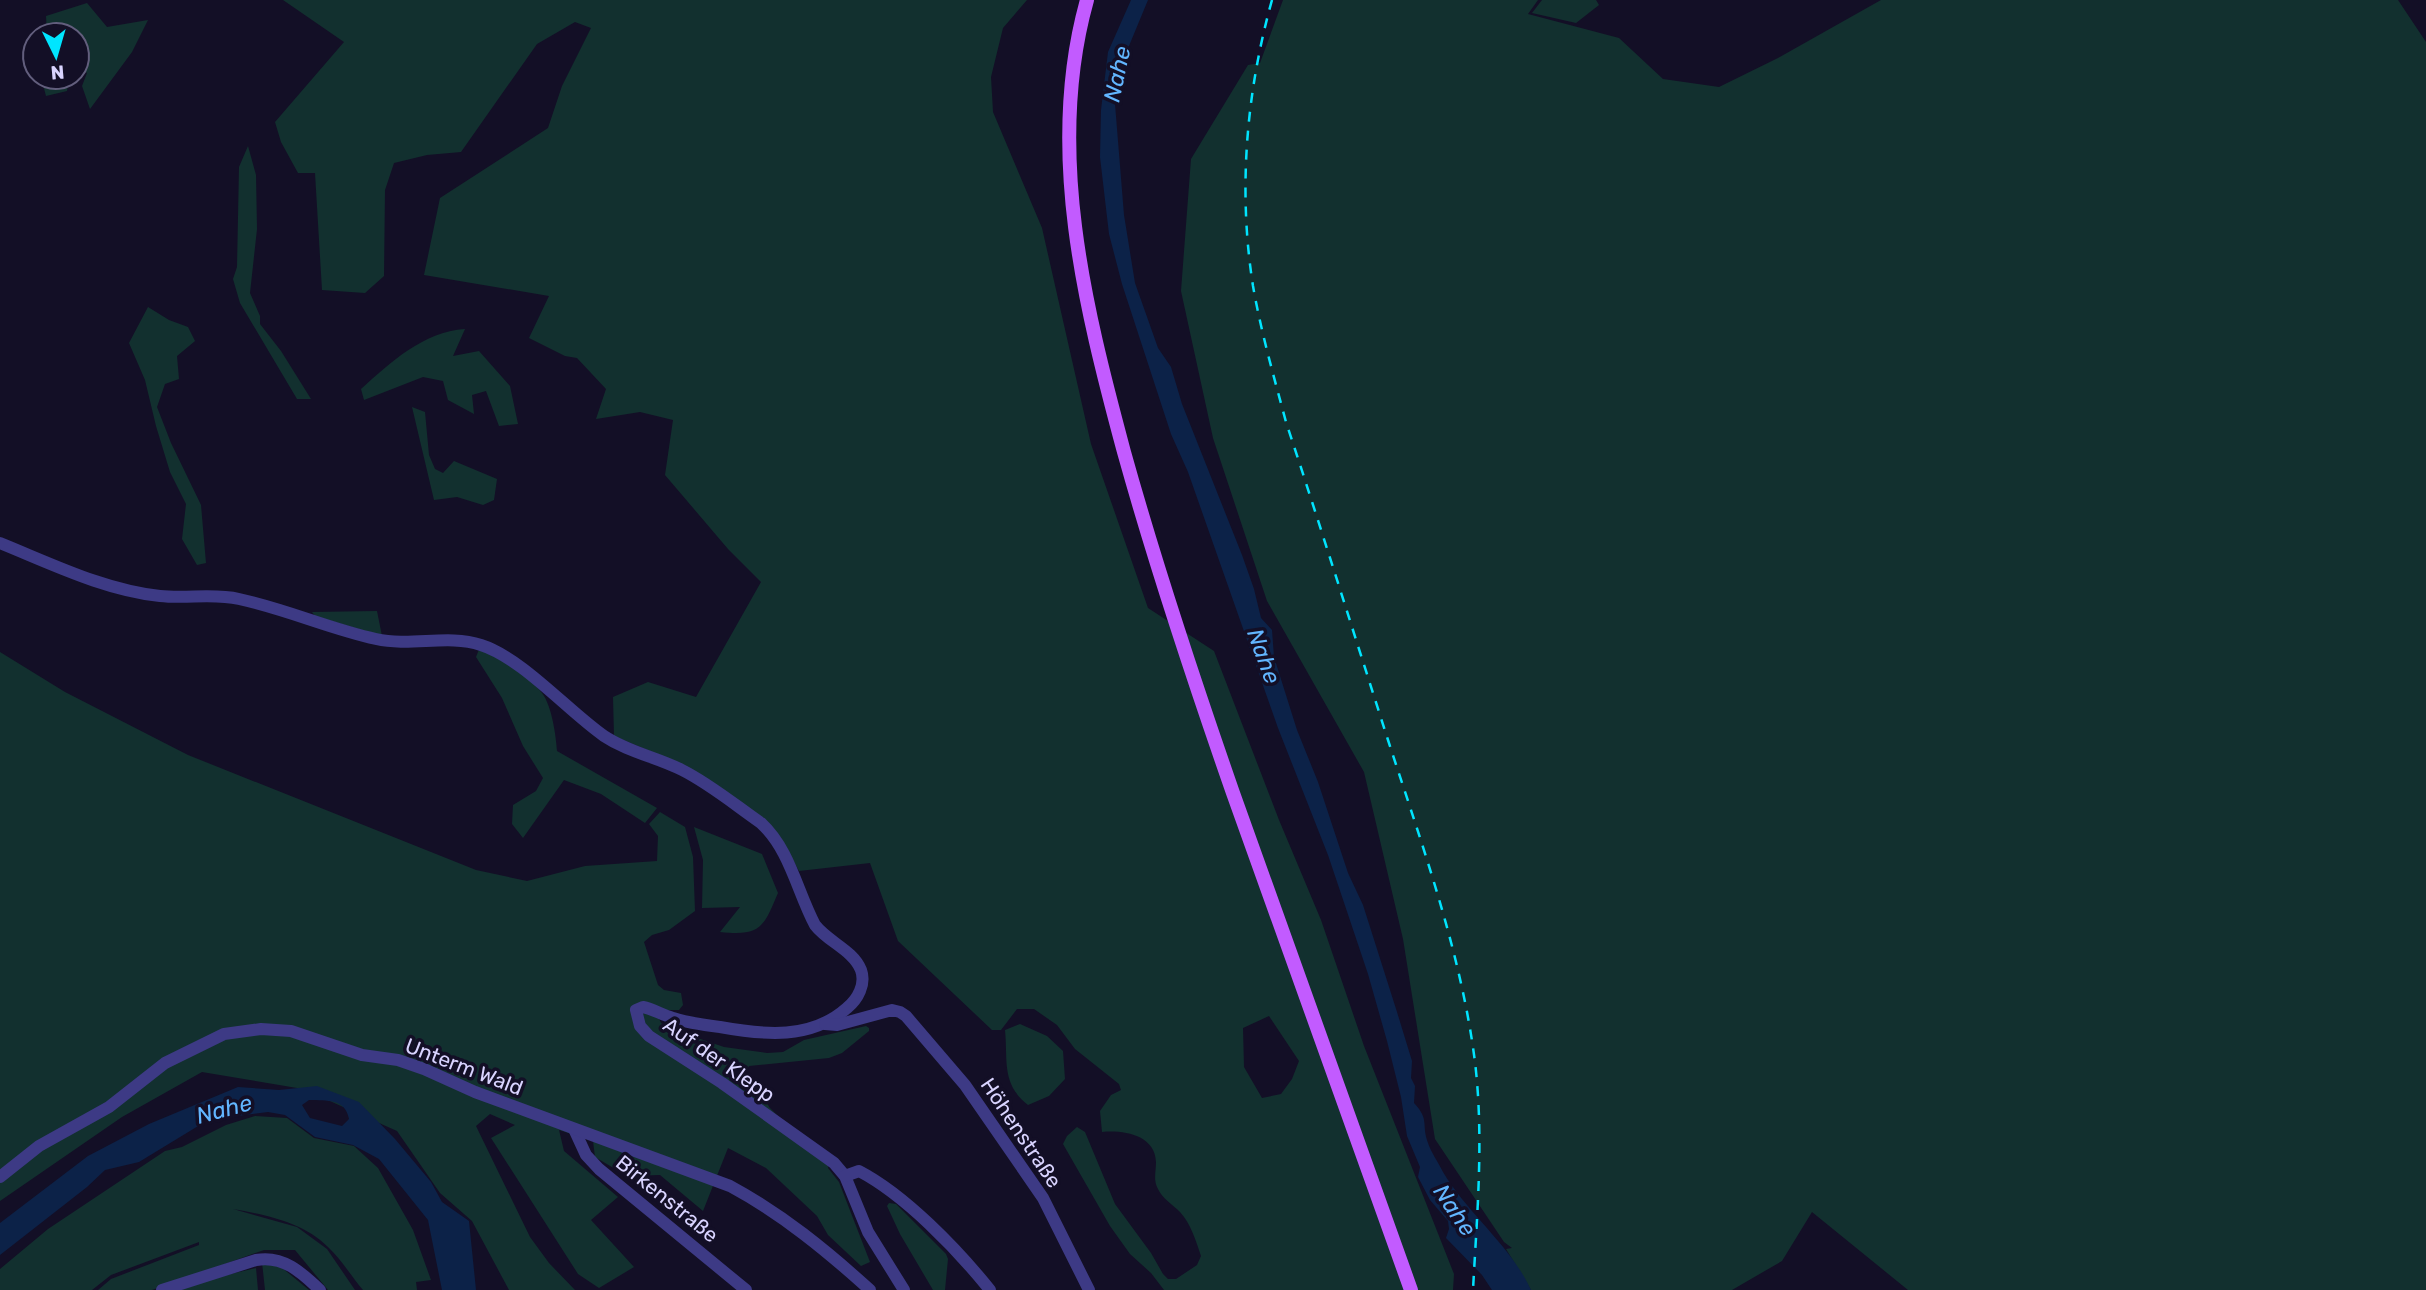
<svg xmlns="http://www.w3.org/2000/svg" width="2426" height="1290" font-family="Rubik,sans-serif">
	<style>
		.green { fill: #12302f; fill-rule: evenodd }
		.water { fill: #0c2248; fill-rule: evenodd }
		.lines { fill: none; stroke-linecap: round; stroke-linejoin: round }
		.minor { stroke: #3d3a85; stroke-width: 12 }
		.major { stroke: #c25bff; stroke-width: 14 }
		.rail { stroke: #00e5ff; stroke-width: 2.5; stroke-dasharray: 10 9; stroke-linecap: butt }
		.labels { text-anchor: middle; stroke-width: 7; stroke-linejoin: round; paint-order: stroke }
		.street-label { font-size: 21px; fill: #d9d4ff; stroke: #130f26 }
		.water-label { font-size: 23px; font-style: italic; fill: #62b6ff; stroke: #130f26 }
	</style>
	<rect width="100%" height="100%" fill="#130f26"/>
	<g class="green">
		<path d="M283,0H1027L1003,28L991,77L993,112L1042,228L1091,444L1148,608L1214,651L1279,820L1321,920L1364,1046L1454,1274L1453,1290H1164L1151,1273L1130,1254L1110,1226L1063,1144L1067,1136L1077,1127L1085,1132L1115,1204L1151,1253L1163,1274L1168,1279H1176L1197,1265L1201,1256C1196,1241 1191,1224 1180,1212C1173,1205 1162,1198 1158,1189C1153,1180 1156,1172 1156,1162C1155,1135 1124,1130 1102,1132L1100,1111L1111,1095L1121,1090L1119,1084L1075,1049L1057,1025L1034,1009H1017L1001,1030H992L898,941L870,863L799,871L786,847L681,764L614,736L613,697L648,682L696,697L761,582L728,549L665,475L673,420L640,412L596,419L606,389L577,358L565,356L529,338L549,296L424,275L440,198L548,128L562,86L591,28L575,22L537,44L461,152L427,155L394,163L385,190L384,276L365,293L322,290L315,173H298L281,142L275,122L344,42ZM1269,1016L1299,1061L1292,1079L1281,1094L1262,1098L1244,1067L1243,1028Z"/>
		<path d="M1283,0H1538L1528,14L1619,38L1663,79L1719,87L1778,58L1881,0H2398L2426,42V1290H1908L1812,1212L1782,1261L1732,1290H1531L1506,1249L1512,1248L1504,1242L1435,1139L1403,939L1364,772L1267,601L1213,438L1181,291L1191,159L1248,65L1260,63Z"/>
		<path d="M1542,0H1596L1599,5L1576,23L1532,13Z"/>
		<path d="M87,3L107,27L148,20L132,52L90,109L82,86L87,73L82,69H77V35H47L46,16Z"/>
		<path d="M41,77H69L67,91L46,96Z"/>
		<path d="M248,146L256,175L257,229L250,293L260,316V324L281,351L311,399H297L240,303L233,279L237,267L239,167Z"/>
		<path d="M148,307L169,320L188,327L195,341L177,356L179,379L165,384L157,407L171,443L201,505L206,563L197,565L182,539L186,504L170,472L156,426L145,380L129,343Z"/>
		<path d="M465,329L453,356L479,351L510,386L518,424L499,426L486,391L472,395L474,414L448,400L443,381L423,377L364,400L361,389C391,362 423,332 465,329Z"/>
		<path d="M412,407L425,412L429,455L435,469L443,473L454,461L497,479L494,500L483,505L457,497L434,500Z"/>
		<path d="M377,611L382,636L315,616L312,612Z"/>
		<path d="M480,647C496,655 531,678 542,693C552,706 556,736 557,751L657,808L645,823L601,794L564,780L523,838L512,824L513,805L536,791L543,778L523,746L502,698L476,657Z"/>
		<path d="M0,652L65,692L188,755L476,870L527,881L585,866L657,861L658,836L649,824L660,812L685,827L693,857L695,911L669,930L652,935L644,942L658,985L664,990L681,993L683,1005L679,1010H655L661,1023L668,1028L724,1047L767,1053L783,1052L804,1040L866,1026L869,1028V1031L842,1053L829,1058L749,1066L746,1072L764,1095L769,1107L783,1121L831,1155L828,1168L839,1182L870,1262L861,1266L828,1235L817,1216L766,1168L728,1148L703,1211L660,1175L627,1176L595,1157L593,1141L559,1130L564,1151L618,1197L591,1220L634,1267L599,1288L578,1274L491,1138L515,1125L490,1114L476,1126L530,1237L549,1263L575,1290H509L472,1221L440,1193L397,1131L303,1089L202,1072L122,1117L0,1201Z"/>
		<path d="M694,827L762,854L778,893C763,928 761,936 720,932L740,907L702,908L703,860Z"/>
		<path d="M1020,1024L1047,1036L1063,1051L1065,1079L1049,1096L1028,1105C1001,1084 1008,1060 1005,1030Z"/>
		<path d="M255,1116L287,1118L314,1138L354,1146L378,1168L413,1230L431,1280L416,1282L417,1290H363C351,1276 341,1259 328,1247C303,1222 266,1215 233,1209L297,1227L327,1249L355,1290H328L295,1250H264L152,1290H98L111,1279L199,1245V1242L111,1275L92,1290H0V1269L48,1229L165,1151L182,1147L226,1125Z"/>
		<path d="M889,1203L896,1204L946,1254L948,1259L945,1290H933L900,1234L887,1206Z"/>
		<path d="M262,1262L281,1267L309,1290H265Z"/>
		<path d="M256,1268L258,1290H177L197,1282Z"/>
	</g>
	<g class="water">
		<path d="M1131,0H1148L1124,58L1115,104L1124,215L1135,283L1158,348L1171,367L1182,404L1242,555L1254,589L1261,618L1272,630L1274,657L1297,730L1318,782L1348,873L1363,905L1397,1012L1412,1061L1411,1078L1415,1086L1414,1103C1430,1120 1421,1124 1428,1143C1431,1152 1438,1162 1443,1172C1468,1214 1511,1246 1531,1290H1492L1482,1275L1446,1238L1449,1229L1448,1221L1430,1200L1418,1177L1420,1167L1407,1136L1401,1097L1387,1041L1368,974L1328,855L1278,728L1188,472L1171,434L1122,284L1109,234L1100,157L1101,110L1108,52Z"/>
		<path d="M317,1086L359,1102L395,1139L431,1182L442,1202L469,1221L476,1290H442L428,1220L379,1159L353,1145L315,1137L285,1115L268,1112L208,1120L139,1162L105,1170L87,1187L0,1255V1223L88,1156L149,1124L238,1087L279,1090ZM309,1100C327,1101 345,1098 349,1119L342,1126L310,1118L302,1105Z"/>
	</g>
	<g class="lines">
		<g class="minor">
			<path d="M0,543C52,564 104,590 160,596C187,599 213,593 239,599C286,609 330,629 376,639C411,647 448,634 481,645C522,658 568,711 604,736C628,752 656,757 682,770C710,784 735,805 761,823C790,850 797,891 815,925C828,942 853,950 861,970C866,984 858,999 847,1008C811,1040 764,1035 720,1027C704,1025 688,1023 673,1018C662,1015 653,1009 643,1007L636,1010L640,1026L649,1036L722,1083L834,1163L845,1176L868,1232L904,1290"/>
			<path d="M825,1024L837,1025L892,1010L900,1012L906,1016L965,1085L1043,1198L1089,1290"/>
			<path d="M574,1129L586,1155L599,1169L746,1290"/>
			<path d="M845,1176L859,1171C905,1195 957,1249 990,1290"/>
			<path d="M0,1177L39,1146L109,1107L165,1063L224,1034L261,1029L291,1031L362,1055L398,1060L424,1069L475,1092L730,1186C782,1214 827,1251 870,1290"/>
			<path d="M162,1290L256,1260C283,1255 301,1272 320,1290"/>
		</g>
		<path class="major" d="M1087,0C1045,149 1085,307 1124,452C1156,567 1194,681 1233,793C1292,959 1353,1124 1411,1290"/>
		<path class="rail" d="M1272,0C1246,93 1238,191 1253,286C1261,332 1274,377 1286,422C1321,528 1354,634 1388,740C1422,845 1461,952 1475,1062C1484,1138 1477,1214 1473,1290"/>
	</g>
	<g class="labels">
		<g class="street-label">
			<text transform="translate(719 1060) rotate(35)" y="7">Auf der Klepp</text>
			<text transform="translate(464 1067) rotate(21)" y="7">Unterm Wald</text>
			<text transform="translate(1021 1133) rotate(56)" y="7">Höhenstraße</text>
			<text transform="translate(667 1199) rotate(39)" y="7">Birkenstraße</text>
		</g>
		<g class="water-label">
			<text transform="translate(1117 74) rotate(-78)" y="8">Nahe</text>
			<text transform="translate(1264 656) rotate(70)" y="8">Nahe</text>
			<text transform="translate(224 1109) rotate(-15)" y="8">Nahe</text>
			<text transform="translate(1455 1210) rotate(56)" y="8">Nahe</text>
		</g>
	</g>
	<g transform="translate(56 56) rotate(175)"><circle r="33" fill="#130f26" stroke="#625e7d" stroke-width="2"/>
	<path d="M0-5L12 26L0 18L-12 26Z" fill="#00e5ff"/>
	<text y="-10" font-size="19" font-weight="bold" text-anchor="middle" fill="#d9d4ff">N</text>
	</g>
</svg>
